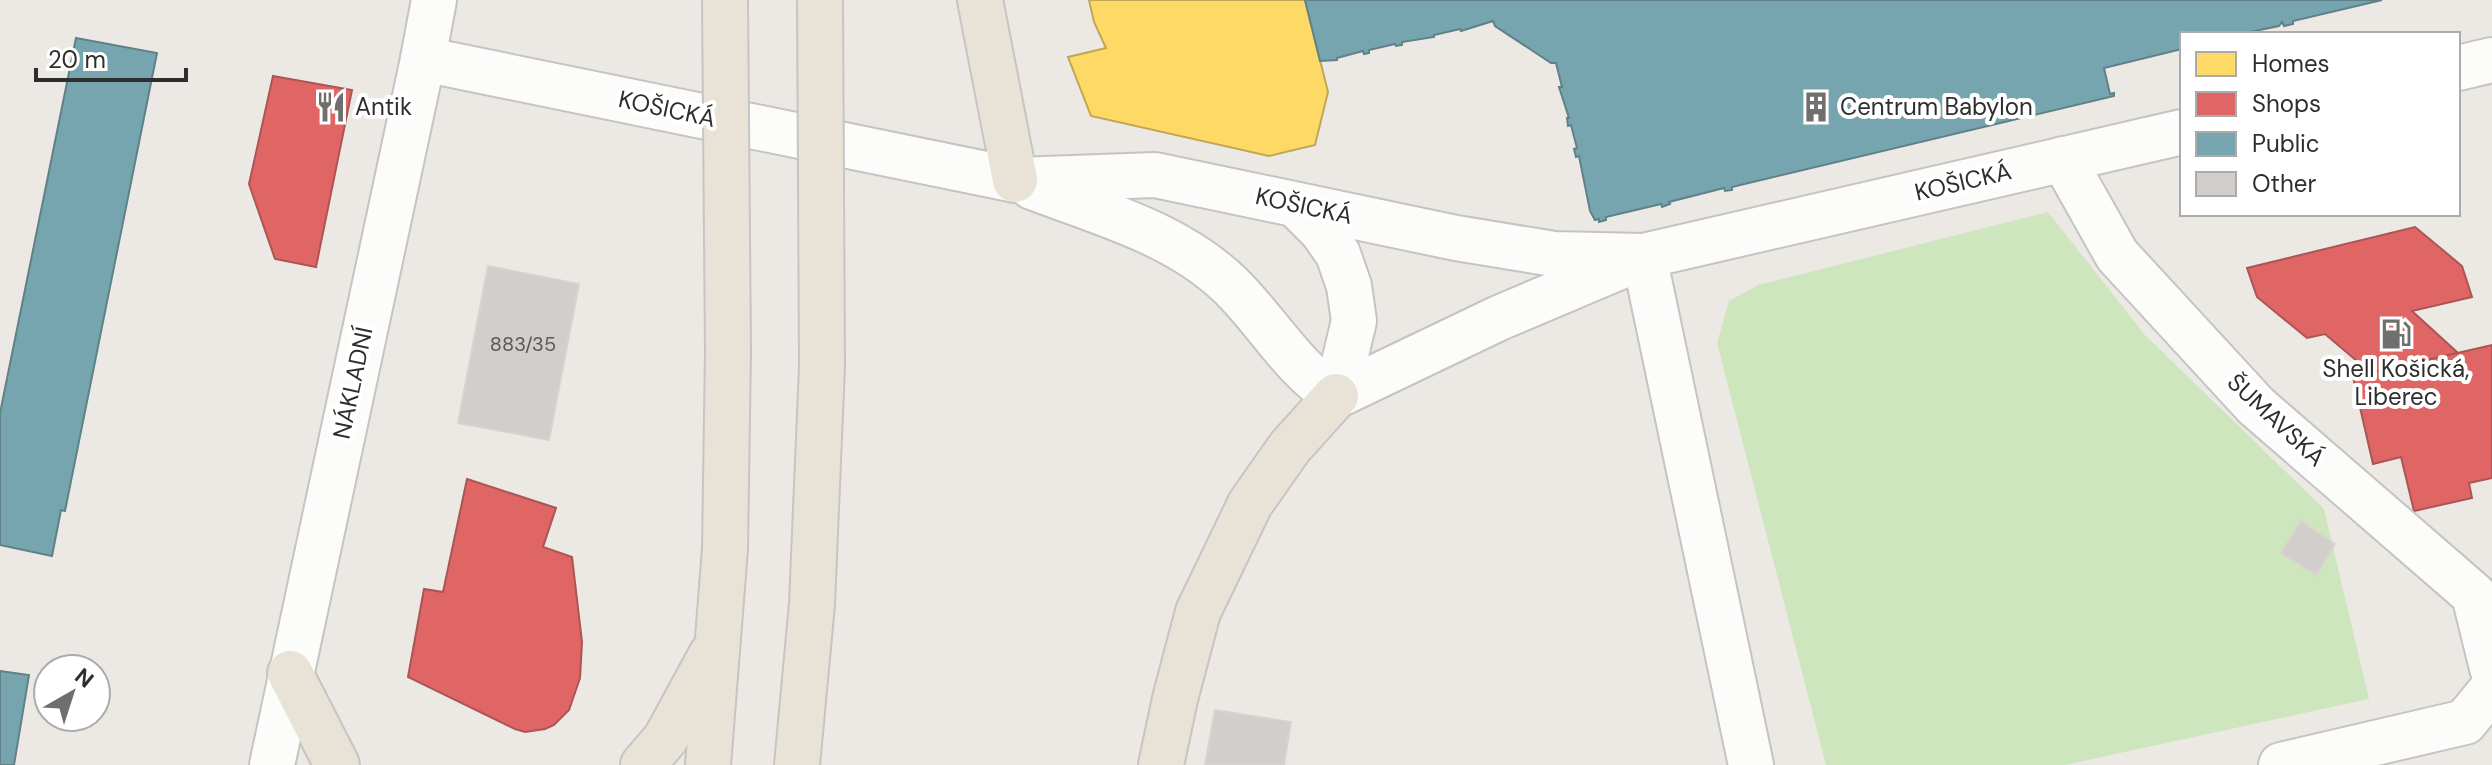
<svg xmlns="http://www.w3.org/2000/svg" width="2492" height="765" font-family="'DM Sans',sans-serif">
	<style>
		.green { fill: #cee6be }
		.homes { fill: #ffd966; stroke: #c0a655; stroke-width: 2 }
		.shops { fill: #e06666; stroke: #ab5555; stroke-width: 2 }
		.public { fill: #76a5af; stroke: #608188; stroke-width: 2 }
		.building { fill: #d1cecb; stroke: #d7d4d0; stroke-width: 2 }
		.lines { fill: none; stroke-linecap: round; stroke-linejoin: round }
		.minor-casing { stroke: #c5c4c5; stroke-width: 48 }
		.tertiary-casing { stroke: #c5c4c5; stroke-width: 48 }
		.trunk-casing { stroke: #c6c5c4; stroke-width: 48 }
		.minor { stroke: #fcfcfb; stroke-width: 44 }
		.tertiary { stroke: #fcfcfb; stroke-width: 44 }
		.trunk { stroke: #e9e2d6; stroke-width: 44 }
		.trunk-bridge-casing { stroke: #c6c5c4; stroke-width: 48; stroke-linecap: butt }
		.trunk-bridge { stroke: #e9e2d6; stroke-width: 44 }
		.labels { text-anchor: middle; stroke-width: 8; stroke-linejoin: round; paint-order: stroke }
		.number-label { font-size: 20px; fill: #585857 }
		.poi-label { font-size: 24px; fill: #2e2e2e; stroke: #fff; text-anchor: start }
		.street-label { font-size: 24px; fill: #2e2e2e; stroke: #fff }
	</style>
	<rect width="100%" height="100%" fill="#ece8e4"/>
	<path class="green" d="M2048,212L2145,335L2324,509L2369,699L2065,765H1826L1717,343L1729,301L1758,285Z"/>
	<path class="homes" d="M1089,0H1305L1328,92L1315,145L1269,156L1091,116L1068,57L1106,48L1094,22Z"/>
	<g class="shops">
		<path d="M273,76L352,90L316,267L275,259L249,184Z"/>
		<path d="M2415,227L2462,266L2472,297L2412,311L2458,353L2371,373L2325,334L2307,338L2257,297L2247,268Z"/>
		<path d="M2492,345V478L2469,483L2472,498L2414,511L2401,457L2373,464L2353,377Z"/>
		<path d="M467,479L556,508L543,547L572,557L582,642L580,678L569,710L554,725L545,729L525,732L515,729L408,677L424,589L443,592Z"/>
	</g>
	<g class="public">
		<path d="M1305,0H2382L2293,21V24L2284,26L2282,22L2279,26L2240,34H2182V49L2104,68L2110,94L2114,93V96L1732,187V190L1725,191L1724,188L1669,202L1670,204L1662,207L1661,204L1606,217V220L1599,222V219L1595,220L1590,211L1579,156L1576,157L1574,149L1577,148L1571,125L1568,126L1567,118H1569L1559,87H1562L1556,63H1551L1495,26L1493,21L1461,31L1460,29L1434,35V37L1402,42V45L1396,46L1395,44L1369,50V53L1364,54L1363,51L1337,58V60L1320,61Z"/>
		<path d="M76,38L157,53L65,511L61,510L52,556L0,545V413Z"/>
		<path d="M0,671L29,675L14,765H0Z"/>
	</g>
	<g class="building">
		<path d="M488,266L579,284L549,440L458,423Z"/>
		<path d="M2301,521L2335,544L2316,575L2281,553Z"/>
		<path d="M1215,710L1291,722L1284,765H1205Z"/>
	</g>
	<g class="lines">
		<g class="minor-casing">
			<g id="minor">
				<path d="M423,59L434,0"/>
				<path d="M2063,159L2117,255L2256,406L2474,595L2492,668"/>
				<path d="M1644,256L1751,765"/>
				<path d="M2281,765L2465,722L2492,689"/>
			</g>
		</g>
		<g class="tertiary-casing">
			<g id="tertiary">
				<path d="M2458,68L2492,60"/>
				<path d="M1032,187C1100,213 1176,233 1230,285C1267,321 1292,368 1336,396"/>
				<path d="M1296,205L1322,231L1338,254L1349,286L1354,321L1336,396"/>
				<path d="M1336,396L1499,318L1629,263"/>
				<path d="M272,765L423,59L1015,180L1155,175L1456,238L1554,254L1644,256L2182,132"/>
			</g>
		</g>
		<g class="trunk-casing">
			<g id="trunk">
				<path d="M980,0L1015,180"/>
				<path d="M290,673L337,765"/>
				<path d="M643,765L666,738L711,655"/>
				<path d="M708,765L725,549L728,351"/>
				<path d="M797,765L812,604L822,367"/>
				<path d="M1161,765L1175,699L1198,612L1250,504L1290,447L1336,396"/>
			</g>
		</g>
		<use href="#minor" class="minor"/>
		<use href="#tertiary" class="tertiary"/>
		<use href="#trunk" class="trunk"/>
		<g class="trunk-bridge-casing">
			<g id="trunk-bridge">
				<path d="M725,0L728,351"/>
				<path d="M820,0L822,367"/>
			</g>
		</g>
		<use href="#trunk-bridge" class="trunk-bridge"/>
	</g>
	<defs>
		<g id="restaurant-bare" transform="scale(2.4)"><path d="M-5-6h1v4h1v-4h1v4h1v-4h1v5L-1.5 .5V6h-2V.5L-5-1ZM5-6V6H3V1.5H1.5Q1.5-4 5-6Z" fill="#706f6e" stroke="#fff" stroke-width="2.5" paint-order="stroke"/></g>
		<g id="building-bare" transform="scale(2.4)"><path d="M-4-6H4V6H1V3H-1V6H-4ZM-2.5-4.3h1.7v1.8h-1.7ZM.8-4.3h1.7v1.8H.8ZM-2.5-1h1.7V.8h-1.7ZM.8-1h1.7V.8H.8Z" fill="#706f6e" stroke="#fff" stroke-width="2.5" paint-order="stroke"/></g>
		<g id="fuel-bare" transform="scale(2.4)"><path d="M-5.5-6h7V0h2V4h1.3V-2.5L3-4.5l.8-.8L6-3V5H2.5V1h-1V6h-7ZM-4.2-4.7v3.2H.2V-4.7Z" fill="#706f6e" stroke="#fff" stroke-width="2.5" paint-order="stroke"/></g>
	</defs>
	<g fill-rule="evenodd">
		<use href="#restaurant-bare" x="331" y="107"/>
		<use href="#building-bare" x="1816" y="107"/>
		<use href="#fuel-bare" x="2396" y="334"/>
	</g>
	<g class="labels">
		<g class="number-label">
			<text x="523" y="351">883/35</text>
		</g>
		<g class="poi-label">
			<text x="355" y="115">Antik</text>
			<text x="1840" y="115">Centrum Babylon</text>
			<text x="2396" y="377" text-anchor="middle">Shell Košická,<tspan x="2396" dy="28">Liberec</tspan></text>
		</g>
		<g class="street-label">
			<text transform="translate(667 109) rotate(12)" y="8">KOŠICKÁ</text>
			<text transform="translate(1963 182) rotate(-13)" y="8">KOŠICKÁ</text>
			<text transform="translate(1304 206) rotate(12)" y="8">KOŠICKÁ</text>
			<text transform="translate(353 383) rotate(-78)" y="8">NÁKLADNÍ</text>
			<text transform="translate(2276 420) rotate(43)" y="8">ŠUMAVSKÁ</text>
		</g>
	</g>
	<rect x="2180" y="32" width="280" height="184" fill="#ffffff" stroke="#ababab" stroke-width="2"/>
	<rect x="2196" y="52" width="40" height="24" fill="#ffd966" stroke="#ababab" stroke-width="2"/>
	<text x="2252" y="72" font-size="24" fill="#2e2e2e">Homes</text>
	<rect x="2196" y="92" width="40" height="24" fill="#e06666" stroke="#ababab" stroke-width="2"/>
	<text x="2252" y="112" font-size="24" fill="#2e2e2e">Shops</text>
	<rect x="2196" y="132" width="40" height="24" fill="#76a5af" stroke="#ababab" stroke-width="2"/>
	<text x="2252" y="152" font-size="24" fill="#2e2e2e">Public</text>
	<rect x="2196" y="172" width="40" height="24" fill="#d1cecb" stroke="#ababab" stroke-width="2"/>
	<text x="2252" y="192" font-size="24" fill="#2e2e2e">Other</text>
	<g transform="translate(72 693) rotate(39)"><circle r="38" fill="#ffffff" stroke="#ababab" stroke-width="2"/>
	<path d="M0-6L14 30L0 20L-14 30Z" fill="#706f6e"/>
	<text y="-12" font-size="22" font-weight="bold" text-anchor="middle" fill="#2e2e2e">N</text>
	</g>
	<path d="M36 68v12h150v-12" fill="none" stroke="#2e2e2e" stroke-width="4"/>
	<text x="48" y="68" font-size="24" fill="#2e2e2e" stroke="#ffffff" stroke-width="6" paint-order="stroke">20 m</text>
</svg>
